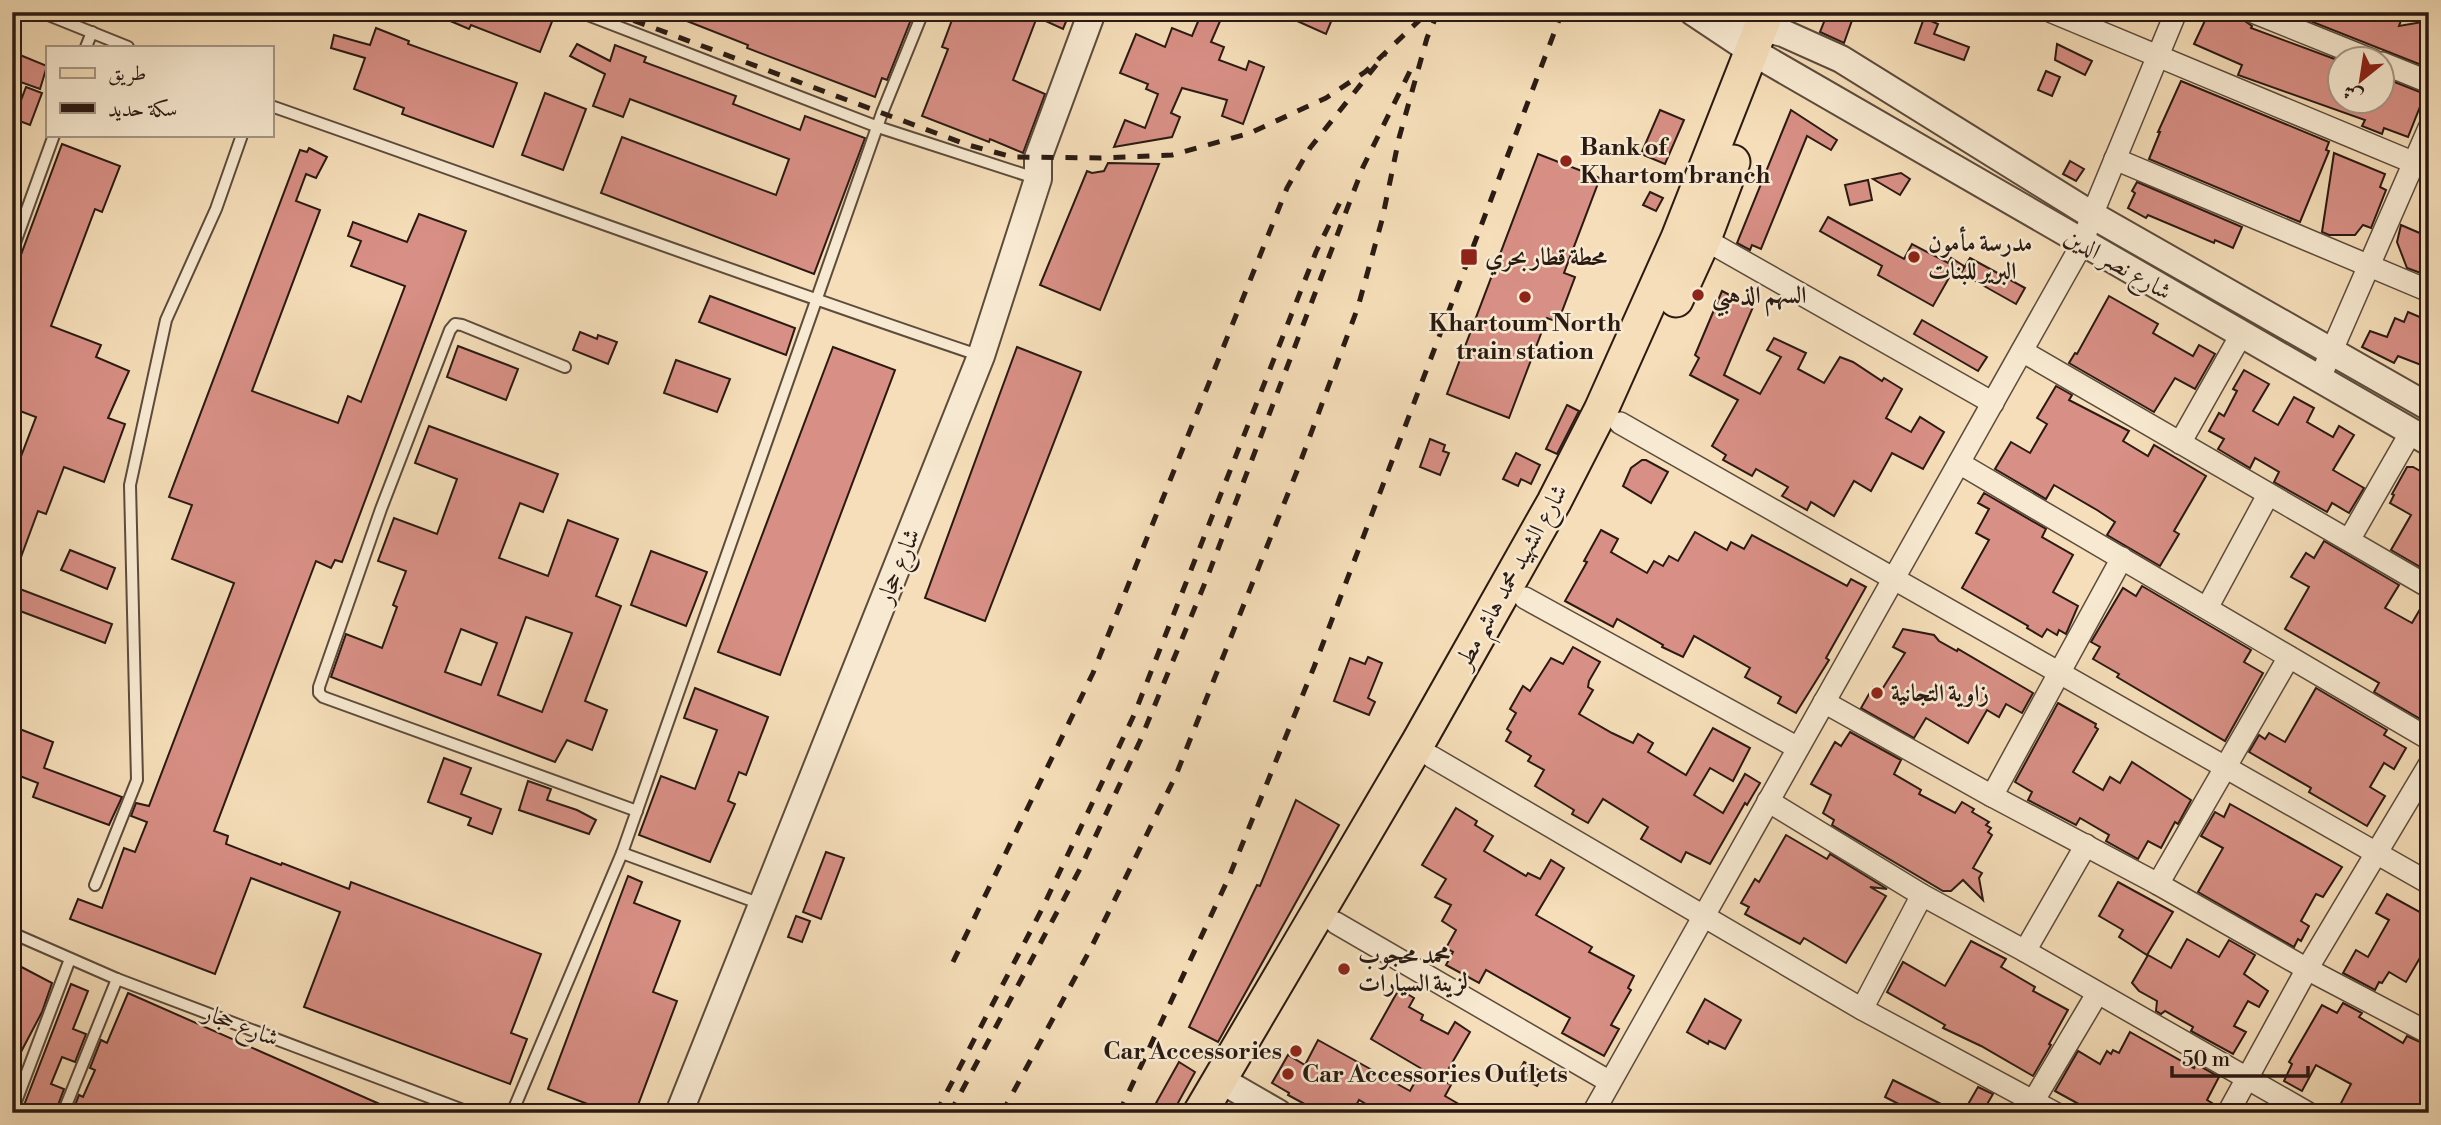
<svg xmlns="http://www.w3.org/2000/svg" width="2441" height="1125" font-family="'Libre Bodoni',Amiri,serif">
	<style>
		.building { fill: #d88f85; stroke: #2a1a13; stroke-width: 2; fill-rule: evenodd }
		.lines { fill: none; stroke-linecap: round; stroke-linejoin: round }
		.service-casing { stroke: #5d4b3c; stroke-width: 14 }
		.minor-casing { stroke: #5d4b3c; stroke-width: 24 }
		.tertiary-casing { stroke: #5d4b3c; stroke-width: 30 }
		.primary-casing { stroke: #2a1a13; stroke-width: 37 }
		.service { stroke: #f8ead2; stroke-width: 10 }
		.minor { stroke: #f8ead2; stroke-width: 21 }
		.tertiary { stroke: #f8ead2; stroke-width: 26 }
		.primary { stroke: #f5deb9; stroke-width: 33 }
		.rail { stroke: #2a1a13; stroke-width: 5; stroke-dasharray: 12 12; stroke-linecap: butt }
		.poi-dot { fill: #8f2418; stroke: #f8ead2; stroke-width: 2.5 }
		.labels { text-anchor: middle; stroke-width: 5; stroke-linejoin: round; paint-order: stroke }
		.poi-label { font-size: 24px; font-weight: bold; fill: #2a1a13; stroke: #f8ead2; text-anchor: start }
		.street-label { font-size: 24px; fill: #2a1a13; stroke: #f8ead2 }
	</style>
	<rect width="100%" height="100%" fill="#f5deb9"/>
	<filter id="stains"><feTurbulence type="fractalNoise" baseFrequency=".00286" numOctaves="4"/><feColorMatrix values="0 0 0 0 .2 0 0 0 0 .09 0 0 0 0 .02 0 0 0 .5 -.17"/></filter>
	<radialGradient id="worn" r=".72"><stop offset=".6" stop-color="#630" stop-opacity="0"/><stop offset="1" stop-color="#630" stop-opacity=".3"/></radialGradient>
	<g class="building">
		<path d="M429,12H536L553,19L540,52L471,25L469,29Z"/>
		<path d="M664,12H914L887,80L882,78L875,97L747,48L748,45Z"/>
		<path d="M955,12H1070L1063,29L1037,17L1013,80L1045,94L1023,153L990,139L989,142L922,116L948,49L942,47Z"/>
		<path d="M1202,12H1224L1211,42L1224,47L1219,60L1246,70L1249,61L1264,67L1243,124L1222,116L1227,100L1182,88L1171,113L1180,117L1172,137L1114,147L1125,120L1145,128L1158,94L1146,89L1148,84L1120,73L1136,34L1165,47L1172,28L1192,36Z"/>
		<path d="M1277,12H1335L1326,34Z"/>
		<path d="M1828,12H1855L1844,43L1820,32Z"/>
		<path d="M2209,12H2228L2242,19L2252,26L2251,28L2340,61V102H2382V77L2425,94L2408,137L2384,128L2382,134L2362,126L2365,120L2238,75L2242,65L2194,44Z"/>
		<path d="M2313,12H2404L2399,26L2422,22L2429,25V68L2310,21Z"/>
		<path d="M1924,18L1938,24L1934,34L1969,47L1964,60L1915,43Z"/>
		<path d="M376,28L409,41L408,44L517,83L493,147L402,114L404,108L354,89L365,58L331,48L334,35L370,45Z"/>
		<path d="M577,44L610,61L615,45L646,57L644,62L736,96L733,104L800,130L805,116L865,138L814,274L601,193L622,137L776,195L789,159L630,99L623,117L593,106L605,74L570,56Z"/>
		<path d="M2057,44L2092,61L2085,75L2055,60Z"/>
		<path d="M20,55L47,66L40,89L12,79Z"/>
		<path d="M2046,71L2060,77L2052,96L2038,90Z"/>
		<path d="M2181,81L2329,142L2326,150L2329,151L2300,222L2149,159L2160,132H2158Z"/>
		<path d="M26,87L42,93L30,125L14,119Z"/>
		<path d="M545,93L586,109L563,170L522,155Z"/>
		<path d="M1660,110L1684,120L1665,164L1641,154Z"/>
		<path d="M1791,110L1837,140L1831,150L1807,136L1761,249L1752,245L1750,250L1737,243Z"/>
		<path d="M62,144L120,166L102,212L95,209L51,326L101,345L96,357L129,371L108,418L125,424L104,482L64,467L46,514L38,511L14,576L12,480L36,417L12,408V279Z"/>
		<path d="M309,148L327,157L316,178L306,174L296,201L320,210L252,391L338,423L348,396L361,402L405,286L351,266L361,241L348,236L353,222L407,242L419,214L466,231L342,562L335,560L331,568L316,561L214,831L228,836L226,844L281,865L282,863L349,889L351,882L541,954L511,1033L527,1039L510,1084L304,1007L340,912L251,878L215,974L70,919L78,899L102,908L124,848L135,852L147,822L131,816L136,803L149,806L234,583L172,559L192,505L169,497L300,150L307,152Z"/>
		<path d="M2334,153L2385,174L2380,187L2386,190L2371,228L2363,225L2355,235H2329L2322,232Z"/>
		<path d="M1538,154L1600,178L1564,273L1575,277L1558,322L1547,318L1509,418L1447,394Z"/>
		<path d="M2070,161L2084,169L2076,181L2063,174Z"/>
		<path d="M1108,163L1159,164L1100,310L1040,285L1087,171L1092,173L1104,171Z"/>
		<path d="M1901,173L1910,179L1900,195L1873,179Z"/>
		<path d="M1868,180L1872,200L1850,205L1845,185Z"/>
		<path d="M2137,182L2242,227L2233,248L2215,240L2214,243L2148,215L2146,218L2128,208L2135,193L2132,191Z"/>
		<path d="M1650,192L1663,198L1656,211L1643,205Z"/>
		<path d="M1828,217L1904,259L1912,244L1948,263L1951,258L1964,266L1956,279L1950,276L1933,306L1878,275L1882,266L1820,231Z"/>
		<path d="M2401,225L2429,237V276L2407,268L2397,242Z"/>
		<path d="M1970,258L2025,288L2016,304L1961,273Z"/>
		<path d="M1722,291L1753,307L1724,375L1760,394L1781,357L1767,350L1774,338L1806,353L1798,369L1824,383L1840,357L1853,362L1882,381L1884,378L1902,389L1886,418L1911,432L1920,417L1944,432L1923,469L1892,453L1871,491L1854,481L1834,516L1811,502L1807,510L1782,496L1788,487L1756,469L1752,476L1723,460L1726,455L1712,446L1738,400L1690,375L1699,358L1695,355Z"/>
		<path d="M710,296L795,328L786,355L699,322Z"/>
		<path d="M2109,296L2158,324L2153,333L2193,356L2199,345L2215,354L2195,389L2175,378L2154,412L2069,363L2075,353L2077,354Z"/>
		<path d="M2408,312L2429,321V368L2398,356L2394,363L2362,347L2370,331L2387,337L2395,318L2404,322Z"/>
		<path d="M1922,320L1987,357L1978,371L1914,334Z"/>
		<path d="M580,332L597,339L598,335L617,342L608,364L573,350Z"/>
		<path d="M458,346L518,369L506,400L447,377Z"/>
		<path d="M833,347L895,370L780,675L718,652Z"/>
		<path d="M1017,347L1081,372L985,621L925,598Z"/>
		<path d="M676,360L730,379L717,412L664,393Z"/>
		<path d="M2244,370L2269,384L2253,411L2278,425L2294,397L2314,408L2307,422L2333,437L2339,426L2354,435L2333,470L2364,488L2349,513L2332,503L2327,512L2274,482L2279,472L2255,458L2250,468L2218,449L2224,439L2209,431L2219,413L2224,416L2237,391L2233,389Z"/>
		<path d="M2056,386L2072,395L2069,400L2129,431L2123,441L2148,456L2154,445L2206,476L2174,531L2179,534L2160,566L2107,535L2115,522L2097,510L2054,485L2046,499L1995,469L2011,442L2030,453L2047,424L2037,418Z"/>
		<path d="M1567,405L1579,411L1557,454L1546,449Z"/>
		<path d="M429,426L558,474L543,512L520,503L499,558L548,576L568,520L618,539L596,596L621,606L585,701L607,710L592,750L567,740L555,762L331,677L346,634L382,648L397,607L393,605L406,571L378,561L394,518L437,534L457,479L415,463ZM526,617L572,633L542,712L498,695ZM461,629L497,643L481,685L445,672Z"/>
		<path d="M1430,439L1445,445L1443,451L1449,453L1440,475L1420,467Z"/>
		<path d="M1516,453L1540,465L1531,484L1521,479L1518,486L1503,479Z"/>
		<path d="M1642,460H1646L1668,472L1651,503L1623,486L1631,468Z"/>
		<path d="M2407,467H2413L2429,476V572L2391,550L2411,515L2390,503L2394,495L2392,494Z"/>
		<path d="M1984,493L2046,529L2042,537L2073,555L2053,592L2078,606L2066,634L2059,630L2057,635L2047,629L2042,637L2027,628L2028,626L1962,588L1989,540L1976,533L1989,509L1978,503Z"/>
		<path d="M1601,530L1618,539L1611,552L1647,573L1654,561L1663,566L1669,556L1678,561L1695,532L1727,550L1731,542L1744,549L1752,535L1847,586L1851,579L1866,587L1826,658L1829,660L1796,713L1778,703L1781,697L1745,677L1750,668L1694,636L1683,657L1662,647L1663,645L1617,619L1613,627L1565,601L1587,562L1584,561Z"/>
		<path d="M2324,541L2399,585L2385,608L2412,623L2426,599L2429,600V724L2374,692L2379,683L2285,629L2309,587L2291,577L2306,553L2314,558Z"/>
		<path d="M70,550L115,568L107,589L61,570Z"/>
		<path d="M651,551L707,572L686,626L631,605Z"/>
		<path d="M12,586L112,624L105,643L12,608Z"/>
		<path d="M2142,586L2251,650L2244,662L2263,673L2225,741L2117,677L2119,674L2093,659L2100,647L2091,642L2123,588L2136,596Z"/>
		<path d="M1903,629L1934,635L1939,641L1957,651L1958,649L2033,693L2022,713L2006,704L1999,717L1987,710L1968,743L1926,718L1914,738L1861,708L1873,687L1881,691L1905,653L1893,647Z"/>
		<path d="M1573,647L1600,662L1589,681L1588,687L1593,690L1579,714L1612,733L1633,743L1638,734L1653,743L1648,752L1686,775L1713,728L1750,748L1733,781L1710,768L1694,795L1723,813L1745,774L1760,783L1747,805L1745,803L1710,864L1686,852L1681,862L1641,839L1648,827L1603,799L1588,823L1572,814L1574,810L1535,786L1544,770L1528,761L1531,756L1506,741L1511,732L1507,729L1516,713L1510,709L1523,686L1530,691L1551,658L1563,664Z"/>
		<path d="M1368,657L1382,663L1368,698L1375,702L1369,715L1334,701L1350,658L1365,664Z"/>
		<path d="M695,688L768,717L746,775L739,772L728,801L735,804L710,862L639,835L661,776L695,789L717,730L684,718Z"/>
		<path d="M2316,688L2387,730L2384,735L2406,748L2394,769L2384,763L2370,787L2385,796L2367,826L2309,792L2311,788L2249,752L2259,735L2265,739L2269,733L2285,742Z"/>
		<path d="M2058,703L2096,724L2095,727L2098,729L2073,772L2103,790L2110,777L2120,783L2132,762L2191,800L2178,824L2175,822L2161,848L2148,841L2138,859L2106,841L2109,835L2080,818L2076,825L2028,800L2032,792L2015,782Z"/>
		<path d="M12,726L53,742L44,768L122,797L109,825L33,797L38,783L12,773Z"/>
		<path d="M1850,732L1901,760L1894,774L1921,790L1919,794L1955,813L1962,802L1974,809L1972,812L1989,822L1986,825L1991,828L1988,832L1992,835L1973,868L1982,873L1979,878L1983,900L1963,880L1951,891H1943L1832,825L1834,820L1823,813L1831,795L1811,784L1835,742L1841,746Z"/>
		<path d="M444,758L471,768L461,794L501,809L492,834L468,825L471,818L428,802Z"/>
		<path d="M528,781L551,789L547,800L577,810L596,820L589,834L519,810Z"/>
		<path d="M1296,800L1339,825L1218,1042L1189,1027L1257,885L1260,886Z"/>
		<path d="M2230,804L2342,867L2323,897L2316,894L2301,921L2309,926L2301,941L2298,939L2294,947L2198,892L2223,848L2201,836L2215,812L2224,817Z"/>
		<path d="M1456,808L1477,821L1475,825L1493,836L1484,851L1526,876L1528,873L1540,879L1551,860L1564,868L1536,915L1592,947L1589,952L1634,976L1628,988L1631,990L1611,1025L1619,1029L1604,1056L1562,1033L1570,1018L1486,970L1479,983L1446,965L1453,952L1446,948L1456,930L1442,921L1451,905L1435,897L1446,879L1422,865Z"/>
		<path d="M1786,835L1827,859L1830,854L1887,889L1870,887L1886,896L1846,963L1804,938L1800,944L1745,914L1749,907L1741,903L1755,879L1759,882Z"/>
		<path d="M826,852L844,858L821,919L803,912Z"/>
		<path d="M628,876L642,882L634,903L680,921L653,992L677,1001L635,1113H611L548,1089Z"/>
		<path d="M2118,882L2173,912L2147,955L2119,937L2123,930L2099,916Z"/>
		<path d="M2387,894L2429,917V960L2421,956L2406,982L2389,972L2382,983L2379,982L2375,990L2343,973L2356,950L2368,957L2389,920L2376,913Z"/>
		<path d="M796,916L810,921L802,942L788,937Z"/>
		<path d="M2187,939L2219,957L2229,940L2255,955L2244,974L2268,991L2259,1007L2248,1001L2234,1026L2246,1032L2233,1054L2191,1031L2193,1027L2165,1011L2161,1014L2156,1011L2157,1001L2139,991L2132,983L2148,955L2171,968Z"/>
		<path d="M1971,941L2006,959L2001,967L2035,987L2033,991L2068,1010L2049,1044L2051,1045L2033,1076L1981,1046L1943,1028L1945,1025L1887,992L1903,962L1945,986Z"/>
		<path d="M12,962L52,983L42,1012L12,1069Z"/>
		<path d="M71,984L88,991L73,1029L86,1034L75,1062L62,1057L51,1084L64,1089L55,1113H21Z"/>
		<path d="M1399,989L1414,998L1409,1007L1423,1015L1421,1020L1448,1034L1455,1022L1470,1032L1442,1080L1451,1085L1445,1096L1474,1113H1381L1359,1100L1352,1113H1321L1288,1095L1289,1093L1272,1083L1288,1055L1305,1065L1318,1040L1410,1091L1422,1069L1371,1039Z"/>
		<path d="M128,993L400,1113H72L79,1095L83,1097L95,1070L90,1068L101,1040L107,1043Z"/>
		<path d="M1705,999L1741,1020L1725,1049L1709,1041L1708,1044L1687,1032Z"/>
		<path d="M2343,1003L2362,1013L2359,1017L2403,1043L2407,1036L2429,1046V1113H2350L2339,1107L2351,1084L2316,1065L2302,1091L2284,1081L2292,1064L2289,1062L2322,1005L2337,1013Z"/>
		<path d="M2130,1032L2194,1068L2196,1064L2219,1077L2207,1100L2212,1103L2206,1113H2095L2055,1091L2078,1051L2100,1064L2107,1051L2111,1054L2113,1050L2119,1053Z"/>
		<path d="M1179,1062L1195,1072L1173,1112L1156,1103Z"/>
		<path d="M1524,1062L1544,1073L1537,1086L1517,1075Z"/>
		<path d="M1893,1080L1959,1113H1916L1885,1097Z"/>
		<path d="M1978,1087L1993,1094L1982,1113H1963Z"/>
	</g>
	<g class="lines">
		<g class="service-casing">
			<g id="service">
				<path d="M41,12L128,47"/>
				<path d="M580,12L878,127L1038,179"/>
				<path d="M86,47L92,32"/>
				<path d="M271,106C508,189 743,276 981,356"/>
				<path d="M12,251L54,135"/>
				<path d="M565,367L462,325L455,324L450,330L381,509L319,687V693L323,697L637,811"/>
				<path d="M622,853L761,904"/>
				<path d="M95,885L137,780L130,485L166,320L216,209L242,135"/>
				<path d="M12,933L117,979L471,1113"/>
				<path d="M12,1112L70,959"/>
				<path d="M63,1113L117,979"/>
				<path d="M512,1113L622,853L882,113L923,12"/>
			</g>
		</g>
		<g class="minor-casing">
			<g id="minor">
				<path d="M2052,12L2429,169"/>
				<path d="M2253,12L2372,60"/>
				<path d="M2382,63L2429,82"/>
				<path d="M2115,159L2429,291"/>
				<path d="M1704,239L1993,403"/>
				<path d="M2022,351L2429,587"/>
				<path d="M2319,380L2429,128"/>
				<path d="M1620,423L2429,883"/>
				<path d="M2180,443L2241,335"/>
				<path d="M1959,463L2429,739"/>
				<path d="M2349,540L2411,432"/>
				<path d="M1525,598L1798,748"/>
				<path d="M2207,608L2268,495"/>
				<path d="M1824,702L1992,796L2158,884L2307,969L2429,1033"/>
				<path d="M1432,757L1862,1009L2055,1113"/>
				<path d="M1992,796L2122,558"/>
				<path d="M1768,801L1922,895L2025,951L2308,1113"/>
				<path d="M2158,884L2289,657"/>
				<path d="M1336,923L1610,1082"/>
				<path d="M2025,951L2086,845"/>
				<path d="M1862,1009L1922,895"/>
				<path d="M2034,1100L2097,994"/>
				<path d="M1593,1113L2082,244L2092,215L2176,12"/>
				<path d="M2228,1113L2307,969L2429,765"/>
			</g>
		</g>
		<g class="tertiary-casing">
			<g id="tertiary">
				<path d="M1693,12L1753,52L2429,442"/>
				<path d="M1737,12L1762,28L1783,33L1841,59L2092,215L2429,407"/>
				<path d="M1219,1079L1278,1113"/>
				<path d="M679,1113L981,356L1038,179V158L1092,12"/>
			</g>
		</g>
		<g class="primary-casing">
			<g id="primary">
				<path d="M1676,300L1704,239L1733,162"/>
				<path d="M1200,1113L1419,741L1554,502L1601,410L1678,238L1767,12"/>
			</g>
		</g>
		<use href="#service" class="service"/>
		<use href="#minor" class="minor"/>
		<use href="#tertiary" class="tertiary"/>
		<use href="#primary" class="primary"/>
		<g class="rail">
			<path d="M611,12L968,145L1013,157L1101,158L1172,155L1250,133L1326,98L1365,72L1428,12"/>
			<path d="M953,962L1093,673L1287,188L1310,148L1385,54"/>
			<path d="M936,1113L1042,909L1134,715L1316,252L1343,196"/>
			<path d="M950,1113L1082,865L1140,741L1207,578L1363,167L1411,69"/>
			<path d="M1002,1113L1091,948L1176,775L1297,471L1358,307L1382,220L1399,138L1427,38L1438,12"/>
			<path d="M1119,1113L1229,877L1314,667L1562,12"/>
		</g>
	</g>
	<g class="poi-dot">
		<circle cx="1566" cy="161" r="7"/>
		<rect x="1460" y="248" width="18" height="18" rx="3.5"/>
		<circle cx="1914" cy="257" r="7"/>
		<circle cx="1698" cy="295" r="7"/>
		<circle cx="1525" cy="297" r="7"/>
		<circle cx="1877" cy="693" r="7"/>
		<circle cx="1344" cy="969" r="7"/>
		<circle cx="1296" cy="1051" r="7"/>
		<circle cx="1288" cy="1074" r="7"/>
	</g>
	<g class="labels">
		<g class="poi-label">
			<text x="1580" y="155">Bank of<tspan x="1580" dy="28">Khartom branch</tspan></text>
			<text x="1928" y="251">مدرسة مأمون<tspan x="1928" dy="28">البرير للبنات</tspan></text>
			<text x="1485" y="265">محطة قطار بحري</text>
			<text x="1712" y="303">السهم الذهبي</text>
			<text x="1525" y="331" text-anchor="middle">Khartoum North<tspan x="1525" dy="28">train station</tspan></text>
			<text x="1891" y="701">زاوية التجانية</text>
			<text x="1358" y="963">محمد محجوب<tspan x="1358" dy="28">لزينة السيارات</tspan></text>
			<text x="1282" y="1059" text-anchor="end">Car Accessories</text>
			<text x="1302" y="1082">Car Accessories Outlets</text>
		</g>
		<g class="street-label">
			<text transform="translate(2118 264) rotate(30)" y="8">شارع نصر الدين</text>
			<text transform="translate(898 566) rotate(-68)" y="8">شارع حجار</text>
			<text transform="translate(1511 576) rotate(-61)" y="8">شارع الشهيد محمد هاشم مطر</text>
			<text transform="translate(241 1025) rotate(21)" y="8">شارع حجار</text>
		</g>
	</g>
	<rect width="2441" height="1125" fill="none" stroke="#f5deb9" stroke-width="42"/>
	<rect x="14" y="14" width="2413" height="1097" fill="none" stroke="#2a1a13" stroke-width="3.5"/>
	<rect x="21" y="21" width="2399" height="1083" fill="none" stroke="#2a1a13" stroke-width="2"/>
	<rect x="46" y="46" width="228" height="91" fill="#f8ead2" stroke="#a69786" stroke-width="2"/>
	<rect x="60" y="68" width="35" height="10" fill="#f5deb9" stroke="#a69786" stroke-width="2"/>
	<text x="108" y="80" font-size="21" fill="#2a1a13">طريق</text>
	<rect x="60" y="103" width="35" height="10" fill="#2a1a13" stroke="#a69786" stroke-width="2"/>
	<text x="108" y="116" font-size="21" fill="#2a1a13">سكة حديد</text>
	<g transform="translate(2361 80) rotate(210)"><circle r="33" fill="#f8ead2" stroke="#a69786" stroke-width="2"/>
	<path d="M0-5L12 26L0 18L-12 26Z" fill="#8f2418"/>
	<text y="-10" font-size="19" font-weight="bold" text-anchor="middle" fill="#2a1a13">ش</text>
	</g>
	<path d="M2172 1066v10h136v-10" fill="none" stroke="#2a1a13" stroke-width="3.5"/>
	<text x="2182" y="1066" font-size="21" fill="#2a1a13" stroke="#f8ead2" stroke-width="5" paint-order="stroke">50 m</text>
	<rect width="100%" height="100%" filter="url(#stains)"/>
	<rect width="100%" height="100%" fill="url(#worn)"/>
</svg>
